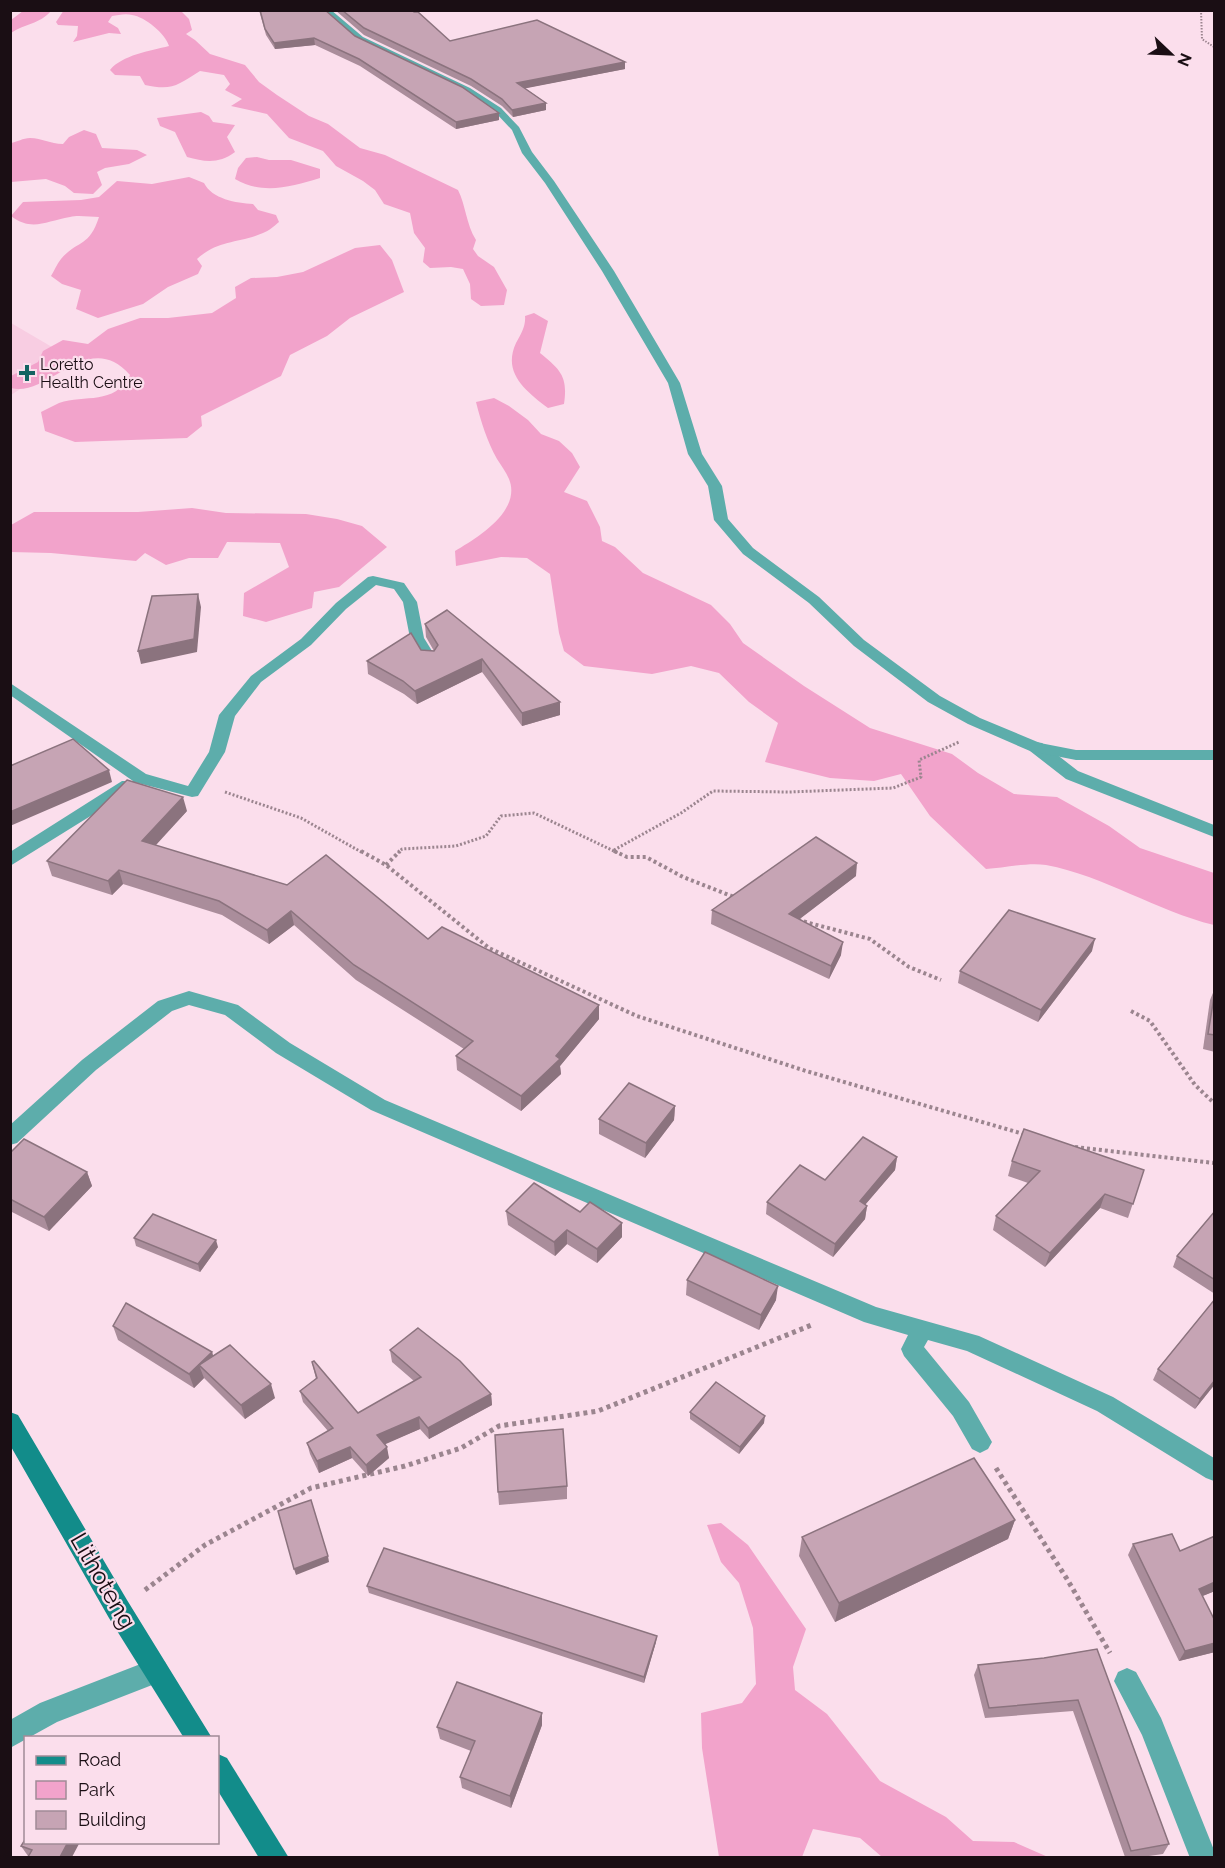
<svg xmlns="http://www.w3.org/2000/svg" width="1225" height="1868" font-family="Raleway,sans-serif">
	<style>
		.built { fill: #f8cde2 }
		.green { fill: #f2a3cb }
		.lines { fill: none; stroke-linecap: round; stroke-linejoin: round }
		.path-far3 { stroke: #9b858f; stroke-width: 2; stroke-dasharray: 1.5 1.5; stroke-linecap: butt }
		.path-far2 { stroke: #9b858f; stroke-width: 3; stroke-dasharray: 2 2; stroke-linecap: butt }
		.path-far1 { stroke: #9b858f; stroke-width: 4; stroke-dasharray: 3 3; stroke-linecap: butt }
		.path { stroke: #9b858f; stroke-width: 5; stroke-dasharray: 4 4; stroke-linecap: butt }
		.service { fill: #5dadab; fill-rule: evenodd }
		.minor { fill: #5dadab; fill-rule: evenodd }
		.secondary { fill: #128c8a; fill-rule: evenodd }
		.wall { fill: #aa8d9b }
		.shaded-wall { fill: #8b737e }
		.building { fill: #c6a4b4; stroke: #8b737e; stroke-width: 1.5 }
		.poi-dot { fill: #146362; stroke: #fbdeec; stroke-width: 2 }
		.labels { text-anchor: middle; stroke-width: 4.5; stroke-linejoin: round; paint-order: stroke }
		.far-poi-label { font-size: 16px; fill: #1a0e14; stroke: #fbdeec; text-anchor: start }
		.near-street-label { font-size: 24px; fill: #1a0e14; stroke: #fbdeec }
	</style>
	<rect width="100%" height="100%" fill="#fbdeec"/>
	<path class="built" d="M11,323L69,357L11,395Z"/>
	<g class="green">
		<path d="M64,10L181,11L189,19L192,30L186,34L195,40L210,54L245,65L259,82L277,95L309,116L328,124L360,148L385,155L458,190C466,206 466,224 476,240L473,249L478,256L494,267L507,290L504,305L481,306L471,299L470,284L463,269L451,267L430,268L423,262L425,248L414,233L410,213L384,204L375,190L363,181L336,166L323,151L289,138L267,114L231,106L242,99L225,90L230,84L224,75L200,71C177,85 173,91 145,85L140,76L115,75L110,70C122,55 150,51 169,46C165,33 145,17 132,15C126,13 118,15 112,16L108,22L118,28L121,34L109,33L73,42L77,36L78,26L58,25L56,22Z"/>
		<path d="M23,11L24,10L51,11C40,24 24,24 11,33V20Z"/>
		<path d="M201,112L209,116L213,122L235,125L227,137L235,152C219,164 205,162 187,157L175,132L160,126L157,118Z"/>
		<path d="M84,130L96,134L102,148L137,150L147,155L129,164L105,168L97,172L102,185L93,194L74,193L65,186L46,179L11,182V143C17,142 23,138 30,138C42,138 50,144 63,144L69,137Z"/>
		<path d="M257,157L269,160H291L320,169V178C291,187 262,195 235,179L238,168L246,158Z"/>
		<path d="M189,177L204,183C212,199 236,203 253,204L258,210L276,215L279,222C274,226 269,231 263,233C238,244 219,239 197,259L202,266L198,274L168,287L143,304L98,318L76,309L81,290L62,284L51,276C54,271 57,264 61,259C77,240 89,248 99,217C90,217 78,215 70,217C46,221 32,232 11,216L23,202L81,200L99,197L117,181L152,184Z"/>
		<path d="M380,245L392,260L404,292L350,318L327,336L290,355L281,376L201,416L202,426L187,438L75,442L45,431L41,412C47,409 53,406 59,403C85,394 114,406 130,375C88,327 49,398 11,388V376L38,362L43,351L63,340L88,344L108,329L140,318H168L212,313L236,298L235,287L251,278L277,277L303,272L355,248Z"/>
		<path d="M534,313L548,321L540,353C561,370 568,377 564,404L548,408C526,391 502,373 516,343C521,334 526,326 525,316Z"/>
		<path d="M494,398L509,406L528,420L541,434L559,441L572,453L580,467L564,492L587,501L600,527L602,541L615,547L643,573L711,605L730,624L743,643L804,686L870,728L952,754L978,773L1014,794L1057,797L1109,826L1140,848L1214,873V925C1156,911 1105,876 1046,865C1028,862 1004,868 986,869L930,816L901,774L874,781L830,778L765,762L778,723L749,702L719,673L691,666L652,674L584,666L564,651L559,633L550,574L527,558L501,557L456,566L455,551C477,538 522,511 509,479C506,472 501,465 497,459C487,441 481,422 476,402Z"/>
		<path d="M192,508L226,513L306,514L337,519L362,526L387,547L339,587L314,592L312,608L266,622L243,616L244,593L289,567L280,543L227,542L218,558H189L166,565L145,553L136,561L51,553L11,552V525L34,512H138Z"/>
		<path d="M721,1523L748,1545L806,1629L793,1667L795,1690L827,1714L880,1781L946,1817L973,1841L1014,1842L1048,1857H882L860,1838L813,1829L802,1857H719L702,1748L701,1713L742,1703L756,1684L753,1628L739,1583L721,1562L707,1525Z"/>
	</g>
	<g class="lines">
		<path class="path-far3" d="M1201,10L1202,39L1214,47"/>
		<g class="path-far2">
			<path d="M225,792L301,818L363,853"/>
			<path d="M614,850L681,813L713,791L789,792L893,788L921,777L919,760L959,742"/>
			<path d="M398,853L402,849L456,846L486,836L501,816L534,813L618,853"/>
		</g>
		<g class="path-far1">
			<path d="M361,851L386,865L489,948L637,1016L806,1071L1027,1135"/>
			<path d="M614,851L627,857H646L683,877L734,897"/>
			<path d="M386,865L400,851"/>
			<path d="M798,920L870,939L909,967L941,980"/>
			<path d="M1131,1011L1150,1021L1195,1085L1214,1103"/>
			<path d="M1075,1147L1214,1163"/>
		</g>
		<g class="path">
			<path d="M996,1468L1067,1579L1110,1653"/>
			<path d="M145,1590L205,1545L311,1488L405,1466L461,1448L499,1426L598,1411L814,1324"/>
		</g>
		<g class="service">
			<path d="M373,576L404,583L417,602L424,638L437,659L434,662H424L410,638L403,602L394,589L376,585L346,609L311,645L261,682L235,716L225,752L198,796L192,797L134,782L136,785L134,789L10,866V852L122,781H133L10,695V683L146,774L188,786L209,752L219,715L251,676L301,639L336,603L368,577Z"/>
			<path d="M1036,742L1042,743L1078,771L1214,825V837L1066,779L1030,751L1028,747Z"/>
			<path d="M189,991L238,1005L290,1043L385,1100L876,1307L979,1336L1113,1397L1214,1458V1481L1206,1478L1097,1411L967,1351L928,1340L924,1347L969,1402L992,1442L988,1449L980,1453L972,1449L953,1416L904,1356L901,1349L908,1335L864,1322L371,1110L276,1053L225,1015L189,1005L172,1011L96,1070L17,1143L10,1145V1125L82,1060L158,1001Z"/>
			<path d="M156,1658L165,1662L169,1671L165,1680L57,1722L10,1748V1720L40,1703Z"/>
			<path d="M1127,1668L1136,1672L1161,1718L1214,1850V1858H1190L1142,1735L1114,1681L1118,1672Z"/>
		</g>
		<path class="minor" d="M321,10H331L363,37L470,88L501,108L519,127L532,152L554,181L614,271L680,383L702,454L722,486L728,519L753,548L819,597L864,640L940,696L980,718L1040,743L1076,750H1214V760H1076L1030,751L968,724L928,702L854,646L809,603L743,554L714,520L708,486L688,454L668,383L602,271L545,183L522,153L512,130L495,112L464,92L357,41Z"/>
		<g class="secondary">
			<path d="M10,1412L18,1415L127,1600L212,1738H184L109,1618L10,1445Z"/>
			<path d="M218,1754L227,1758L289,1858H259L218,1791Z"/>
		</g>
	</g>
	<g class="wall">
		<path d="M259,10H325L355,36L499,120L456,129L360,66L315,45L275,49L266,35Z"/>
		<path d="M335,10H413L450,41L625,62V69L525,88L546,103V110L513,117L502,106L471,86L364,35Z"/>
		<path d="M447,610L560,715L522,726L482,672L417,704L404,694L368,674L367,661L421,650L434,651L426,637L425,624Z"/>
		<path d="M187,811L155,845L428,939L599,1005V1019L560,1066L561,1074L521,1111L457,1070L456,1056L464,1049L356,980L294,925L269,944L222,915L123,884L112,895L52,876L47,861Z"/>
		<path d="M856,876L799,919L841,955L829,979L711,924L712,910Z"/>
		<path d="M1092,951L1038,1022L958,983L960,971Z"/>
		<path d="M1215,988V1052L1203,1049L1210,1000Z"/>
		<path d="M675,1106L674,1120L645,1158L599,1134V1119Z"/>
		<path d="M10,1153L87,1172L92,1186L49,1231L10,1211Z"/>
		<path d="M897,1157L895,1170L865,1205L867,1206L865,1219L833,1257L766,1214L767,1202L825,1180Z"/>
		<path d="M1012,1161L1144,1170L1128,1218L1100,1208L1045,1267L993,1230L996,1216L1028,1183L1008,1176Z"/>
		<path d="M506,1211L580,1212L622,1237L597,1263L567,1244L555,1256L508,1225Z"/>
		<path d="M1215,1211V1294L1173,1267L1177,1256Z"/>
		<path d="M134,1238L218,1247L200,1272L136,1246Z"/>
		<path d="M687,1280L776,1300L759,1330L686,1295Z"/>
		<path d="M1215,1299V1384L1195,1409L1153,1380L1158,1369Z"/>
		<path d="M113,1326L212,1352L213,1356L275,1398L245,1419L204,1378L194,1388L118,1340Z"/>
		<path d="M390,1350L491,1394L492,1405L429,1439L420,1429L384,1444L389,1458L368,1476L352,1458L319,1473L310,1454L307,1443L328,1431L303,1402L300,1391L316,1379L312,1362L358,1413L414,1381L392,1362Z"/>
		<path d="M690,1412L764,1423L739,1454L690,1419Z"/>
		<path d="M567,1486V1499L499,1505L498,1492Z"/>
		<path d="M1015,1520L1008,1539L835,1622L799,1556L802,1537Z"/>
		<path d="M1215,1536V1591L1202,1596L1215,1621V1652L1179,1661L1128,1555L1133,1544L1180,1551Z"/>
		<path d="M367,1586L656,1642L644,1683L369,1593Z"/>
		<path d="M1097,1649L1169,1844L1163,1854L1142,1857H1125L1073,1711L985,1718L974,1675L978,1665L1044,1658Z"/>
		<path d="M542,1725L511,1808L462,1788L460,1777L471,1751L440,1739L437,1727Z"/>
		<path d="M21,1846L72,1857L28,1856Z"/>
	</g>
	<g class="shaded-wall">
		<path d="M314,38L315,45L275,49L274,43Z"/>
		<path d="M625,62V69L517,90V83Z"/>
		<path d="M546,103V110L513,117L512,110Z"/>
		<path d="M499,113V120L456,129V122Z"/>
		<path d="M198,594L201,607L197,652L141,664L138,651Z"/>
		<path d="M482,659V672L417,704L415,691Z"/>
		<path d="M560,702V715L522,726V713Z"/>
		<path d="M109,770L112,782L10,826V812Z"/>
		<path d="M183,797L187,811L146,856L142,841Z"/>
		<path d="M857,863L856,876L788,928L789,914Z"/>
		<path d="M119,870L123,884L112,895L108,881Z"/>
		<path d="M291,911L294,925L269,944L267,930Z"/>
		<path d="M1095,939L1092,951L1038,1022L1041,1010Z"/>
		<path d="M843,942L841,955L829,979L831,966Z"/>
		<path d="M599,1005V1019L560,1066L561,1074L521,1111V1096Z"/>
		<path d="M675,1106L674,1120L645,1158L646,1143Z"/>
		<path d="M897,1157L895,1170L857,1214L860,1201Z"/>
		<path d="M87,1172L92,1186L49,1231L44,1217Z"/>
		<path d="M1105,1194L1100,1208L1045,1267L1050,1253Z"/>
		<path d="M867,1206L865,1219L833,1257L835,1244Z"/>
		<path d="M622,1223V1237L597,1263V1249Z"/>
		<path d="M567,1230V1244L555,1256L554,1242Z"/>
		<path d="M216,1240L218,1247L200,1272L198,1264Z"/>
		<path d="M778,1286L776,1300L759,1330L761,1315Z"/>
		<path d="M212,1352L216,1366L199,1365L204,1378L194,1388L189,1374Z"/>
		<path d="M1215,1380V1384L1195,1409L1200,1399Z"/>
		<path d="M271,1384L275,1398L245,1419L241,1405Z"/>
		<path d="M491,1394L492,1405L429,1439L428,1428Z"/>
		<path d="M765,1416L764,1423L739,1454L740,1447Z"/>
		<path d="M419,1417L420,1429L379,1447L377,1435Z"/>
		<path d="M350,1447L352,1458L319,1473L317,1461Z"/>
		<path d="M387,1447L389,1458L368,1476L366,1465Z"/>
		<path d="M1015,1520L1008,1539L835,1622L839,1603Z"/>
		<path d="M328,1556L329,1562L296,1575L294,1569Z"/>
		<path d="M1215,1582V1591L1193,1600L1199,1589Z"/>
		<path d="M657,1636L656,1642L644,1683V1677Z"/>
		<path d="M1215,1643V1652L1179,1661L1185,1651Z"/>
		<path d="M542,1713V1725L511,1808L510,1796Z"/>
		<path d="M68,1842H80L72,1857H60Z"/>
	</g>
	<g class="building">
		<path d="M260,10H325L355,36L462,87L499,113L456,122L359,59L314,38L274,43L265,29Z"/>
		<path d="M342,10H413L414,12H418L450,41L537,20L625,62L517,83L546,103L512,110L502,99L471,79L364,28Z"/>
		<path d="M198,594L194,639L138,651L152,596Z"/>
		<path d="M447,610L560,702L522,713L482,659L415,691L403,681L367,661L411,633L421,650L434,651L438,645L425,624Z"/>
		<path d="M73,739L109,770L10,812V766Z"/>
		<path d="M127,780L183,797L142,841L287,885L326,855L428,939L442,927L599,1005L556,1056L560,1059L521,1096L456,1056L473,1041L354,965L291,911L267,930L219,901L119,870L108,881L47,861Z"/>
		<path d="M816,837L857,863L789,914L843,942L831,966L712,910Z"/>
		<path d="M1009,910L1095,939L1041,1010L960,971Z"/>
		<path d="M1215,991V1035L1208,1034Z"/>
		<path d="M629,1083L675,1106L646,1143L599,1119Z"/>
		<path d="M1024,1129L1144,1170L1133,1204L1105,1194L1050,1253L996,1216L1040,1171L1012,1161Z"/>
		<path d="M863,1137L897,1157L860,1201L867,1206L835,1244L767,1202L800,1165L825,1180Z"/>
		<path d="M24,1139L87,1172L44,1217L10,1199V1153Z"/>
		<path d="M534,1183L580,1212L590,1202L622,1223L597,1249L567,1230L554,1242L506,1211Z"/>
		<path d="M1215,1211V1280L1177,1256Z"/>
		<path d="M153,1214L216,1240L198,1264L134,1238Z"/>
		<path d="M705,1252L778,1286L761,1315L687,1280Z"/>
		<path d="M1215,1299V1380L1200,1399L1158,1369Z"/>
		<path d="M126,1303L212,1352L189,1374L113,1326Z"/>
		<path d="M418,1328L460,1361L491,1394L428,1428L419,1417L377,1435L387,1447L366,1465L350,1447L317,1461L307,1443L333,1428L300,1391L317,1378L312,1362L314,1361L358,1413L421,1377L390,1350Z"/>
		<path d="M230,1345L271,1384L241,1405L199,1365Z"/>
		<path d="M716,1382L765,1416L740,1447L690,1412Z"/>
		<path d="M563,1429L567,1486L498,1492L495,1435Z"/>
		<path d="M974,1458L1015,1520L839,1603L802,1537Z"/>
		<path d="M311,1500L328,1556L294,1569L278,1511Z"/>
		<path d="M1172,1534L1180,1551L1215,1536V1582L1199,1589L1215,1621V1643L1185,1651L1133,1544Z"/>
		<path d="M384,1548L657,1636L644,1677L367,1586Z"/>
		<path d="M1097,1649L1169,1844L1131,1851L1078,1700L989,1708L978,1665L1044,1658Z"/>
		<path d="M457,1682L542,1713L510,1796L460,1777L475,1741L437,1727Z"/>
		<path d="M26,1838V1842H68L60,1857H28L32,1850L21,1846Z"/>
	</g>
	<path class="poi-dot" d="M24 364h6v6h6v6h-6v6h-6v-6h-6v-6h6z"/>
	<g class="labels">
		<g class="far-poi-label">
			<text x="40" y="370">Loretto<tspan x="40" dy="18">Health Centre</tspan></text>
		</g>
		<g class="near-street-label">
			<text transform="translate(103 1581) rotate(60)" y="8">Lithoteng</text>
		</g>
	</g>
	<rect width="1225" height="1868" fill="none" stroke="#1a0e14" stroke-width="24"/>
	<rect x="24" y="1736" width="195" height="108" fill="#fbdeec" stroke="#a18b96" stroke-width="1.5"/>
	<rect x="36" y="1756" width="30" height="9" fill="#128c8a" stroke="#a18b96" stroke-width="1.5"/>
	<text x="78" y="1766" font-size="18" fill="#1a0e14">Road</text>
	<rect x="36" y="1781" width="30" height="18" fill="#f2a3cb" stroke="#a18b96" stroke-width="1.5"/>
	<text x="78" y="1796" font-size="18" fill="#1a0e14">Park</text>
	<rect x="36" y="1811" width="30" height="18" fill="#c6a4b4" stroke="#a18b96" stroke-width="1.5"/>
	<text x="78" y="1826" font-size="18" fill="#1a0e14">Building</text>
	<g transform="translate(1171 54) rotate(113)" stroke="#fbdeec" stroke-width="4.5" paint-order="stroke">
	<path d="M0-4.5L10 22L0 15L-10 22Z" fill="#1a0e14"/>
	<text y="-9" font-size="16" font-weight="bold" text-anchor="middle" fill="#1a0e14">N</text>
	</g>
</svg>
